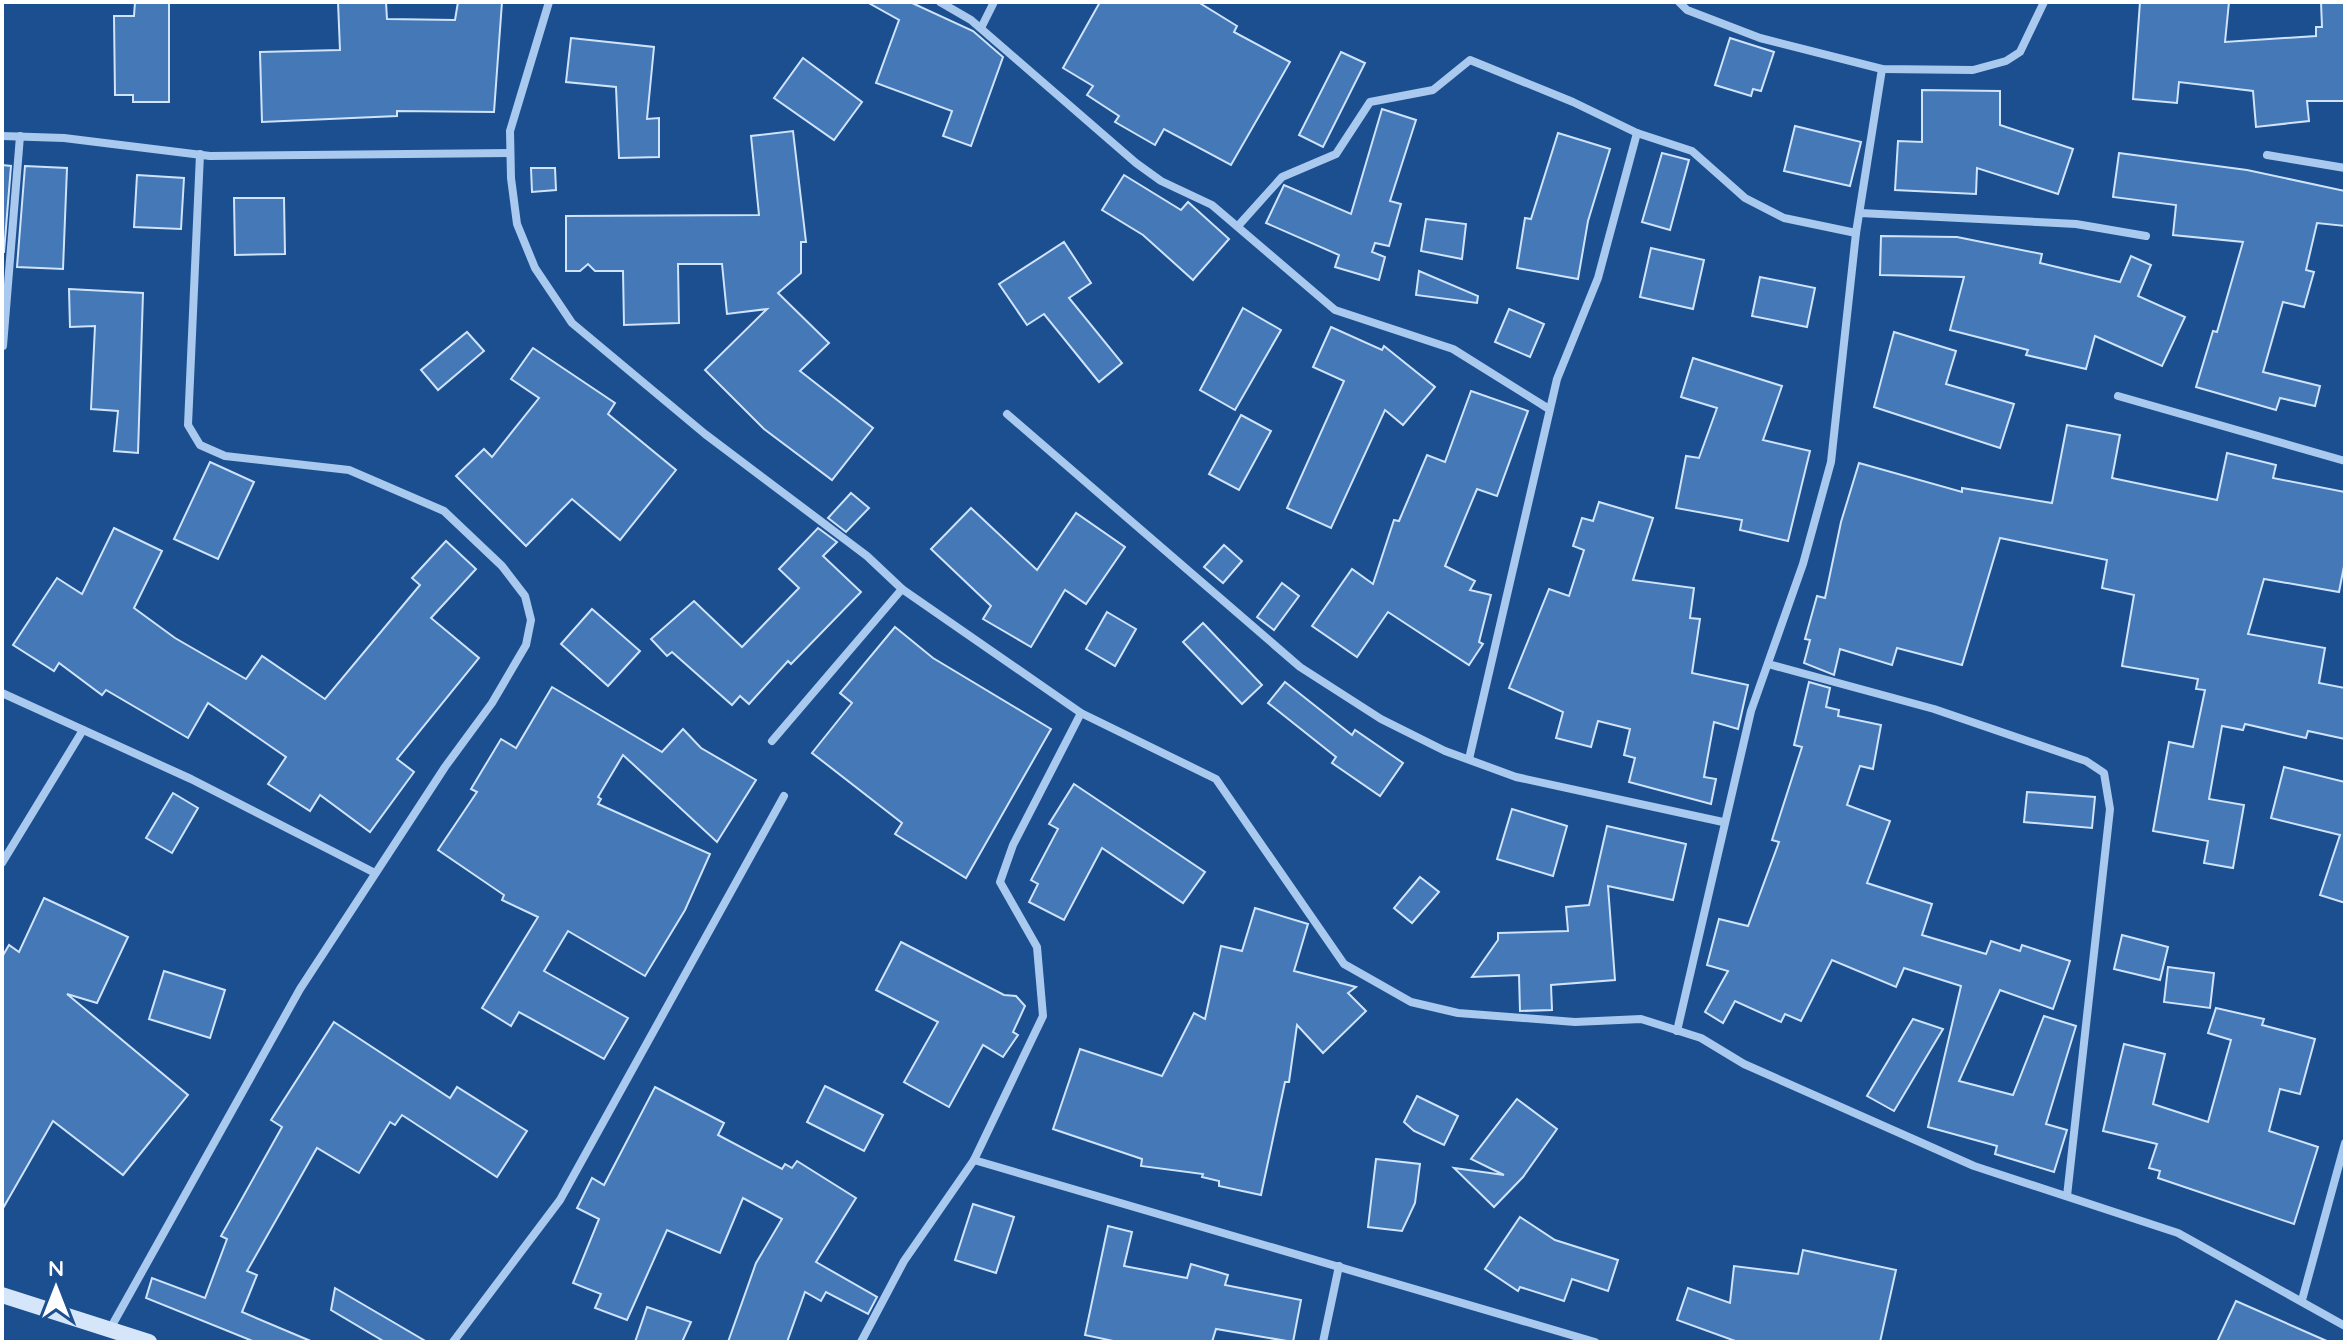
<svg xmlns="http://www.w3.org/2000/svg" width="2347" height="1344" font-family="Quicksand,sans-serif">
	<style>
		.building { fill: #4478b7; stroke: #cfe3fa; stroke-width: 2 }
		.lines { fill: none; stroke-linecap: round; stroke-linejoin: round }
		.street { stroke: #a9c9ee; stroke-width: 8 }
		.secondary { stroke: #d6e6fa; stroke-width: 16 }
	</style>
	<rect width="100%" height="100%" fill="#1b4f8f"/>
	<g class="building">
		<path d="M135,2H169V102H133V95H115L114,16H134Z"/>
		<path d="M338,2H386L387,19L455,20L458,2H502L494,112L397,111V116L262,122L260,52L340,50Z"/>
		<path d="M867,2H910L973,31L1003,57L971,146L943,136L952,111L876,83L899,20Z"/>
		<path d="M1100,2H1198L1237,26L1234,32L1290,62L1231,165L1164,129L1155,145L1115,122L1119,116L1087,95L1093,86L1063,68Z"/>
		<path d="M2140,2H2229L2225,42L2316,36V27H2322L2321,2H2345V101H2307L2309,121L2256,127L2253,91L2179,82L2177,103L2133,99Z"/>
		<path d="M571,38L654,47L647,119L659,118V157L619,158L616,87L566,82Z"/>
		<path d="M1730,38L1774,52L1761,91L1753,89L1751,96L1715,85Z"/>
		<path d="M1341,52L1365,63L1323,147L1299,135Z"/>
		<path d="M803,58L862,102L834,140L774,98Z"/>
		<path d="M1922,90L2000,91V125L2073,149L2058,194L1977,168L1976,194L1895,190L1898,141L1922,142Z"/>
		<path d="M1382,109L1416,120L1390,201L1401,204L1389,246L1375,243L1372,252L1385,257L1379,280L1335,267L1339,255L1266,223L1284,185L1351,214Z"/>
		<path d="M1795,126L1861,142L1850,186L1784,171Z"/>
		<path d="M793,131L806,242H801V273L778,293L829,343L800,371L873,428L832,480L764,429L705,370L767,309L727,314L722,264H678L679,323L624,325L623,271H595L588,264L580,271H566V216L759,215L751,136Z"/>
		<path d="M1558,133L1610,149L1588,221L1578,279L1517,268L1525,218L1531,219Z"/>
		<path d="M1662,153L1689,160L1670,230L1642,222Z"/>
		<path d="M2119,153L2247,170L2345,191V226L2317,223L2306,270L2314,272L2304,307L2283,302L2263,372L2320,386L2315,406L2280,398L2276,410L2196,387L2213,331L2217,332L2243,242L2173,235L2176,205L2113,197Z"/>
		<path d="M2,165L11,166L4,252H2Z"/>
		<path d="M25,166L67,168L63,269L17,267Z"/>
		<path d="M531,168H555L556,190L532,192Z"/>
		<path d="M137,175L184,178L181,229L134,227Z"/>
		<path d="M1124,175L1181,210L1188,202L1229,239L1193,280L1143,235L1102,210Z"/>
		<path d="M234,198H284L285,254L235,255Z"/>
		<path d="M1426,219L1466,224L1462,259L1421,251Z"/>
		<path d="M1881,236L1957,237L2042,254L2040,263L2120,282L2131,256L2151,265L2138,296L2185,317L2162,366L2095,336L2086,369L2026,355L2028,350L1950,330L1964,277L1880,275Z"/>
		<path d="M1064,242L1091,283L1069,298L1122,363L1099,382L1044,314L1027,325L999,284Z"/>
		<path d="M1651,248L1704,260L1693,309L1640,297Z"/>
		<path d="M1419,271L1478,296L1477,303L1416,295Z"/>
		<path d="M1760,277L1815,288L1807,327L1752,316Z"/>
		<path d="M69,289L143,293L138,453L114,451L118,411L91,409L95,326L70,327Z"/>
		<path d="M1243,308L1281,330L1235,410L1200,390Z"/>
		<path d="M1509,309L1544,324L1530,357L1495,342Z"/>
		<path d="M1331,327L1382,350L1384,346L1435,387L1403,425L1385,410L1331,528L1287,508L1344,381L1313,367Z"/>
		<path d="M467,332L484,351L438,390L421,370Z"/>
		<path d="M1894,332L1956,351L1946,384L2014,404L2000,448L1874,407Z"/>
		<path d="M533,348L615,403L608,414L676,470L620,540L572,499L526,546L456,476L484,449L492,457L539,398L511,379Z"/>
		<path d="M1693,358L1782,386L1763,440L1810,451L1788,541L1740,530L1742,520L1676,508L1686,456L1699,458L1717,408L1681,397Z"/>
		<path d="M1471,391L1528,411L1497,496L1477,489L1445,566L1475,581L1470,590L1491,595L1479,642L1483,644L1469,665L1388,612L1357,657L1312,626L1352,569L1373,584L1394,520L1399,521L1427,455L1445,462Z"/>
		<path d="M1241,415L1271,431L1239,490L1209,474Z"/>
		<path d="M2067,425L2120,435L2112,478L2217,500L2227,453L2276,465L2273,478L2345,492V561L2339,592L2264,579L2248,634L2325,648L2319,683L2345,688V739L2308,731L2306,738L2245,724L2243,730L2222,726L2209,799L2244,805L2233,868L2204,863L2208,841L2153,831L2169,742L2193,747L2205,690L2196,689L2198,679L2122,666L2134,595L2102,588L2107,560L2000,538L1962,665L1897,648L1892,665L1840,649L1834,675L1804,663L1810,640L1805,639L1817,596L1825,598L1841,522L1859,463L1962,492V488L2052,503Z"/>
		<path d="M210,462L254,482L218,559L174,539Z"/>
		<path d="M851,493L869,508L846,532L828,518Z"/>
		<path d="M1599,502L1653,518L1633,580L1694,588L1690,618L1700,619L1692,673L1748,685L1738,729L1714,722L1704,777L1716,779L1711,804L1629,782L1635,758L1624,755L1630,729L1598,721L1591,747L1556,738L1563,712L1509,688L1549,589L1569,596L1584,550L1573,546L1582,518L1593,521Z"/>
		<path d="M971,508L1037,570L1076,513L1125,547L1086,604L1065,590L1031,647L983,619L991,606L931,549Z"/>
		<path d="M114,528L162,551L134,608L175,638L246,679L262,656L325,699L420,585L412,578L446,541L476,569L431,618L479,658L397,759L414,772L370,832L320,795L310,811L268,784L286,757L208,703L188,738L106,690L102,695L59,663L54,671L13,645L57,578L82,594Z"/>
		<path d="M818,528L837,542L823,556L861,592L791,664L788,661L749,704L740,696L732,705L672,652L667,656L651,639L694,601L742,647L799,588L779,569Z"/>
		<path d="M1224,545L1242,561L1223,583L1204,567Z"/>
		<path d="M1282,583L1299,596L1274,630L1257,617Z"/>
		<path d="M592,609L640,651L608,686L561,644Z"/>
		<path d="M1107,612L1136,629L1115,666L1086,649Z"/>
		<path d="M1203,623L1262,685L1242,704L1183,642Z"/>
		<path d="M895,627L933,658L1051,729L966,878L895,834L902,823L812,753L852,703L840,693Z"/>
		<path d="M1285,682L1352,735L1355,730L1403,763L1380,796L1332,763L1336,757L1268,703Z"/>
		<path d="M1809,682L1830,688L1826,707L1839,710L1838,716L1881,725L1873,769L1860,766L1847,805L1890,821L1867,883L1932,904L1922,935L1986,954L1991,941L2020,951L2022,945L2070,961L2053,1009L2000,990L1959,1081L2013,1095L2044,1016L2076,1026L2046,1124L2067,1130L2054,1172L1995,1154L1997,1146L1928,1127L1961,986L1904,968L1896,987L1832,960L1801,1021L1785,1014L1781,1022L1735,1001L1723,1023L1705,1012L1728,971L1707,965L1719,919L1748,926L1779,842L1772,840L1802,747L1794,745Z"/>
		<path d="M552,687L662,752L683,729L701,748L756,780L717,842L623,755L598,797L601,799L598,804L710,854L685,910L645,976L568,931L544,971L628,1018L604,1059L519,1012L511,1026L482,1008L538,917L502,900L504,895L438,850L477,792L471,789L501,739L516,748Z"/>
		<path d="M2284,767L2345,782V903L2320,895L2340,835L2271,818Z"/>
		<path d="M1074,784L1205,872L1183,903L1102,848L1064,920L1029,902L1038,884L1031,880L1058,829L1049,824Z"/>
		<path d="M2027,792L2095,797L2092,828L2024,822Z"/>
		<path d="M173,793L198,808L172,853L146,838Z"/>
		<path d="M1512,809L1567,826L1553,876L1497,859Z"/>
		<path d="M1607,826L1686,844L1673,900L1608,886L1615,980L1551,985L1552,1010L1520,1011L1519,975L1472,977L1498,940V933L1568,931L1566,907L1589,905Z"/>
		<path d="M1420,877L1439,892L1412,923L1394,908Z"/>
		<path d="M44,898L128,937L97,1003L67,994L188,1095L123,1175L53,1121L2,1210V957L9,945L19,952Z"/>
		<path d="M1255,908L1308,924L1294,971L1356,987L1348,993L1366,1011L1323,1053L1297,1025L1289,1082H1285L1261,1195L1219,1186V1181L1202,1177L1203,1174L1141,1166L1142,1159L1053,1129L1080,1049L1162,1076L1194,1013L1205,1019L1221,946L1242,951Z"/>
		<path d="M2122,935L2168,947L2160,980L2114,969Z"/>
		<path d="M901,942L1004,995L1016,996L1025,1006L1013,1032L1018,1035L1003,1057L983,1045L949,1107L904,1082L938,1022L876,990Z"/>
		<path d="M2168,967L2214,973L2210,1008L2164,1002Z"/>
		<path d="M164,971L225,990L210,1038L149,1019Z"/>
		<path d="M2216,1008L2264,1019L2262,1025L2315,1039L2300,1094L2280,1089L2269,1131L2318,1147L2294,1224L2158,1178L2160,1171L2149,1168L2157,1144L2103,1131L2124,1044L2165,1054L2153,1104L2208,1122L2231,1040L2208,1033Z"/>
		<path d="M1913,1019L1943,1029L1894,1111L1867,1096Z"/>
		<path d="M334,1022L450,1098L457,1087L527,1131L497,1177L402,1115L395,1125L390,1122L359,1173L317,1148L247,1271L257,1275L242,1312L313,1342H255L146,1298L152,1278L205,1298L227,1239L221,1236L282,1127L271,1120Z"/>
		<path d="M825,1086L883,1115L864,1151L807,1122Z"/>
		<path d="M655,1087L724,1123L718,1135L782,1169L785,1164L792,1168L797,1161L856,1198L816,1262L877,1297L868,1314L826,1292L821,1301L805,1292L787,1342H728L756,1263L782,1219L743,1198L720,1253L667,1230L627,1320L595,1308L601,1294L573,1283L599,1219L577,1208L592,1178L604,1185Z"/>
		<path d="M1417,1096L1458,1116L1444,1145L1414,1131L1404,1122Z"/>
		<path d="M1517,1099L1557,1129L1523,1177L1494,1207L1454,1168L1504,1175L1471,1159Z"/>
		<path d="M1376,1159L1420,1164L1415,1203L1402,1231L1368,1227Z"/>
		<path d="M973,1204L1014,1217L996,1273L955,1260Z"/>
		<path d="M1520,1217L1555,1240L1618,1260L1608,1291L1572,1279L1564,1301L1520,1287L1518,1291L1485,1269Z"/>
		<path d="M1108,1226L1132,1232L1124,1266L1187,1278L1191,1264L1228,1275L1225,1285L1301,1300L1293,1342L1216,1329L1212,1342H1118L1085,1335Z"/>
		<path d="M1803,1250L1896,1270L1880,1342H1738L1677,1320L1688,1288L1730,1303L1734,1266L1798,1274Z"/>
		<path d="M335,1288L427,1342H385L331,1310Z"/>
		<path d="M2236,1301L2329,1342H2217Z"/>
		<path d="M647,1307L691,1322L682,1342H635Z"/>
	</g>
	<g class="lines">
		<g class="street">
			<path d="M549,2L510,131L511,178L517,224L535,268L572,323L705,434L867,556L902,589L1081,713L1216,779L1344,964L1411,1002L1458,1013L1575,1022L1641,1019L1701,1038L1744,1064L1974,1166L2178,1233L2345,1326"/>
			<path d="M940,2L971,20L1136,163L1161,181L1212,205L1335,310L1453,349L1549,409"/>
			<path d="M1679,2L1687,10L1760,38L1882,69L1973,70L2006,61L2020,52L2044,2"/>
			<path d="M981,28L994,2"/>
			<path d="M2,136L64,138L210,156L510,153"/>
			<path d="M2267,155L2345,168"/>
			<path d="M1860,213L2076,224L2146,236"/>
			<path d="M1238,226L1282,177L1336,154L1370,102L1433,90L1470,60L1573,102L1637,133L1692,151L1745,198L1784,218L1856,233"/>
			<path d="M3,346L20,136"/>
			<path d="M2118,396L2345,461"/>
			<path d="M1007,414L1300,667L1381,719L1445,751L1516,777L1723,822"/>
			<path d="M1768,664L1934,709L2086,761L2104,773L2110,809L2067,1196"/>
			<path d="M2,693L191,779L375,873"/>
			<path d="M772,741L902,589"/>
			<path d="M1469,759L1557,379L1598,278L1637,133"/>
			<path d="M2,863L83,730"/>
			<path d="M1677,1031L1751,711L1803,564L1831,462L1856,233L1882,69"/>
			<path d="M974,1160L1595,1342"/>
			<path d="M2302,1300L2345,1143"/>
			<path d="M110,1329L300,989L445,767L492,703L526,645L531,620L525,596L502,566L444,511L349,470L225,456L200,445L188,425L200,154"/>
			<path d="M453,1342L560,1200L784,796"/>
			<path d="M861,1342L904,1261L974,1160L1043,1016L1037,947L1000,882L1013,845L1081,713"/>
			<path d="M1323,1342L1339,1266"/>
		</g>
		<path class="secondary" d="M2,1295L149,1342"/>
	</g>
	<rect width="2347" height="1344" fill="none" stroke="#ffffff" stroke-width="8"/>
	<g transform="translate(56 1288)" stroke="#1b4f8f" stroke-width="6" paint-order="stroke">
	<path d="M0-6L14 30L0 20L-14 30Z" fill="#ffffff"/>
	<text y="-12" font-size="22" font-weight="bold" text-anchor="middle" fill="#ffffff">N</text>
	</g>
</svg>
